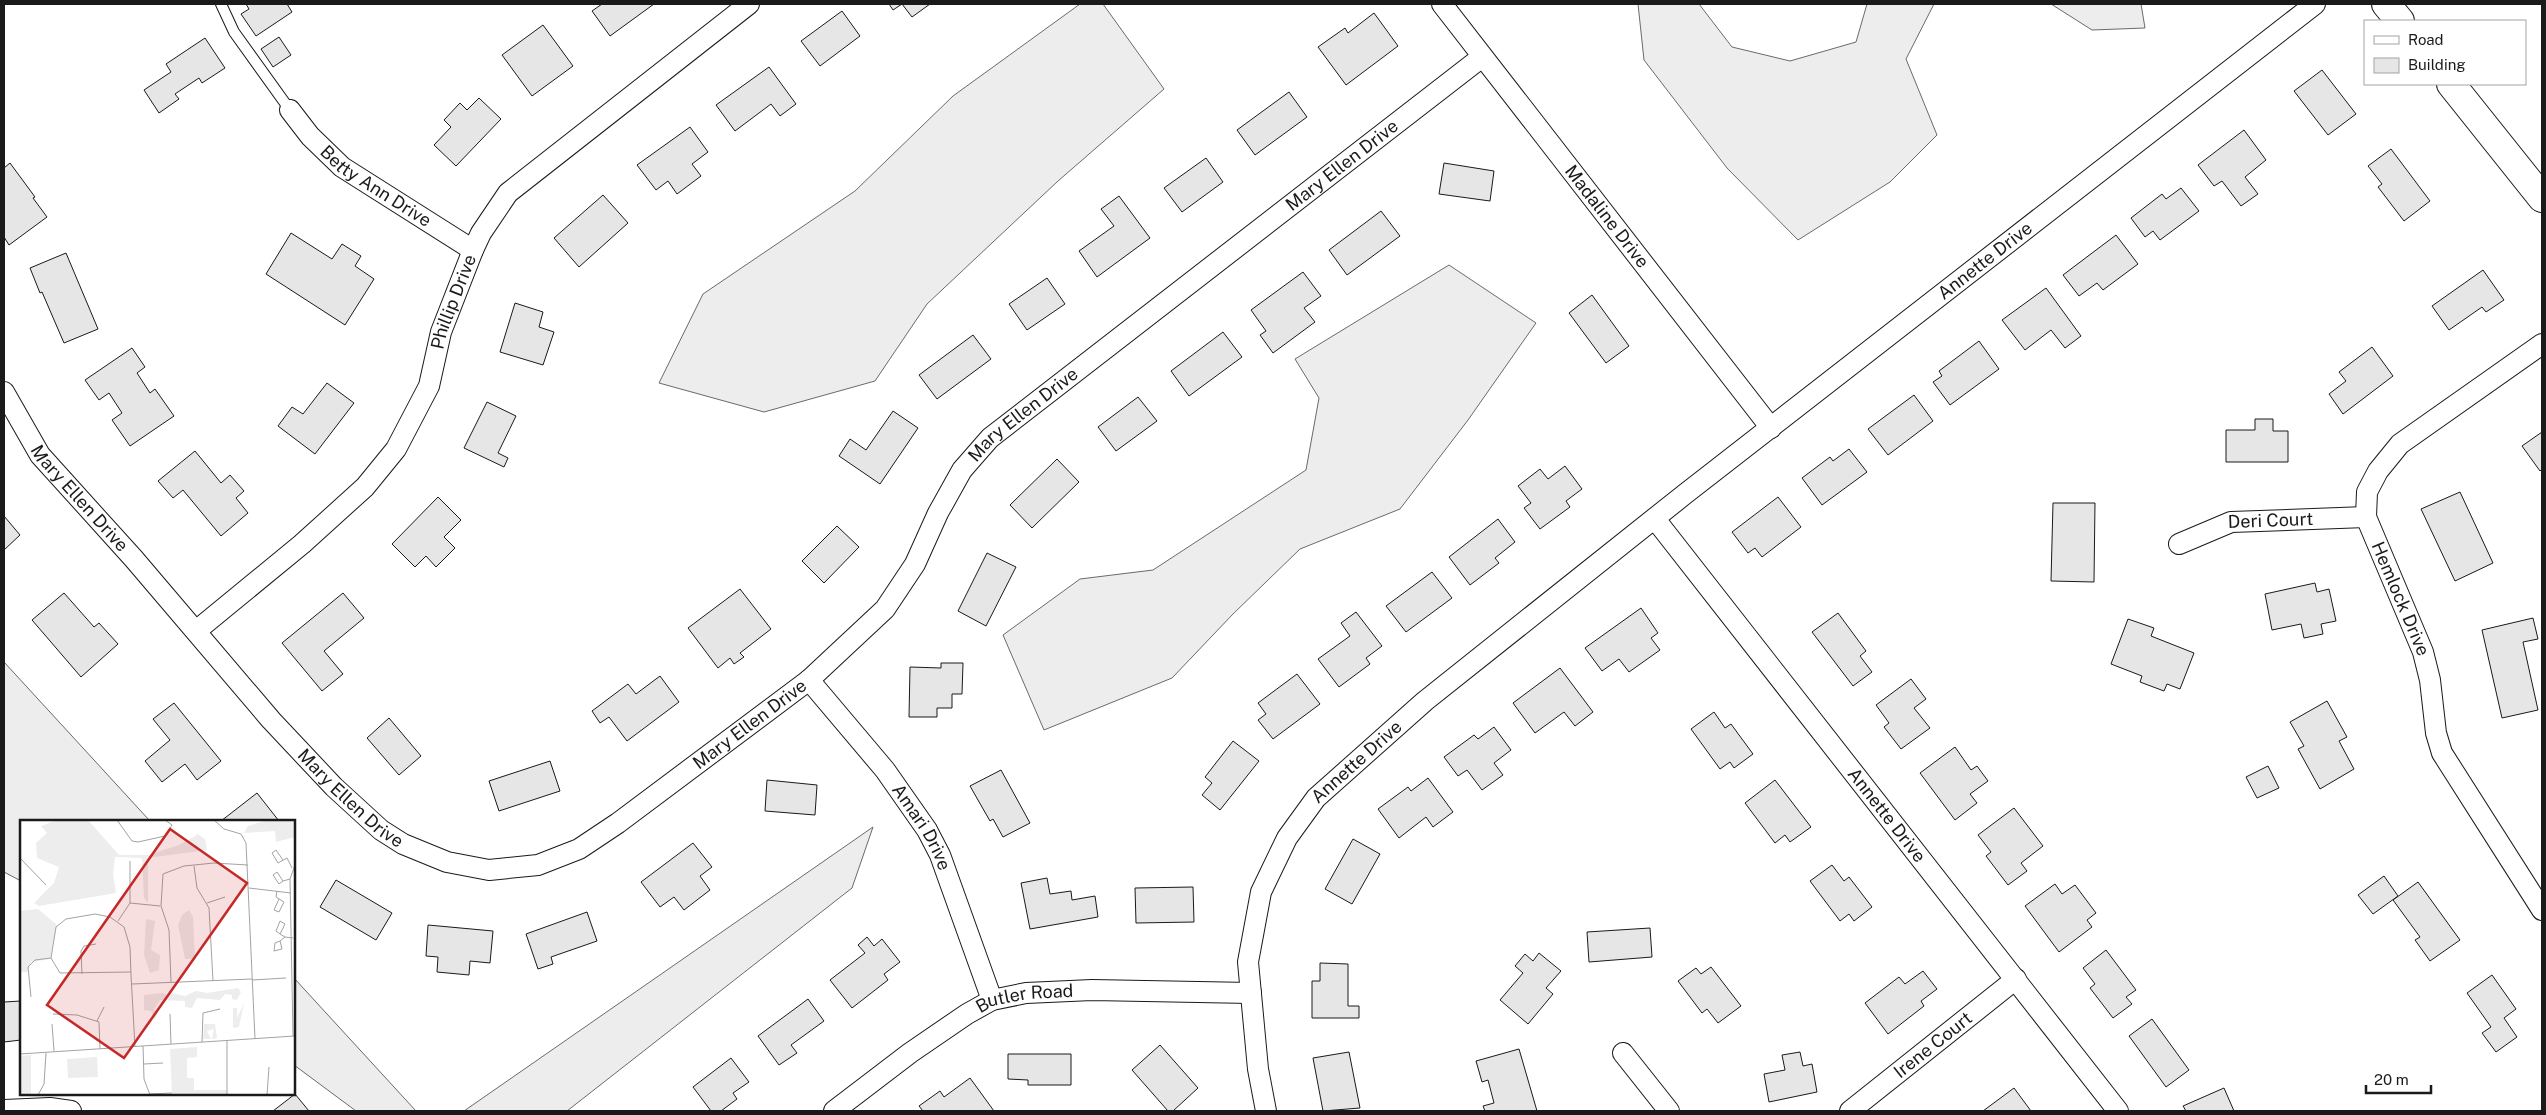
<svg xmlns="http://www.w3.org/2000/svg" width="2546" height="1115" font-family="'Public Sans',sans-serif">
	<style>
		.built { fill: #ededed; stroke: #6a6a6a }
		.building { fill: #e6e6e6; stroke: #1a1a1a }
		.lines { fill: none; stroke-linecap: round; stroke-linejoin: round }
		.service-casing { stroke: #1a1a1a; stroke-width: 12 }
		.minor-casing { stroke: #1a1a1a; stroke-width: 22 }
		.secondary-casing { stroke: #1a1a1a; stroke-width: 30 }
		.service { stroke: #fff; stroke-width: 10 }
		.minor { stroke: #fff; stroke-width: 20 }
		.secondary { stroke: #fff; stroke-width: 28 }
		.labels { text-anchor: middle; stroke-width: 4; stroke-linejoin: round; paint-order: stroke }
		.street-label { font-size: 18px; fill: #1a1a1a; stroke: #fff }
		.inset-road { fill: none; stroke: #a3a3a3; stroke-width: 1 }
		.view { fill: #c62828; fill-opacity: 0.15; stroke: #c62828; stroke-width: 2.5 }
		.inset-edge { fill: none; stroke: #1a1a1a; stroke-width: 2.5 }
	</style>
	<rect width="100%" height="100%" fill="#fff"/>
	<g class="built">
		<path d="M1080,4H1103L1164,89L1058,181L927,304L875,381L764,412L659,383L703,294L855,191L953,96Z"/>
		<path d="M1638,4H1699L1732,47L1790,61L1856,42L1867,4H1934L1906,59L1937,135L1890,182L1798,240L1727,168L1644,60Z"/>
		<path d="M2051,4H2141L2145,28L2092,30Z"/>
		<path d="M1449,265L1536,323L1468,420L1400,509L1300,549L1233,614L1172,678L1044,730L1003,635L1080,579L1153,570L1306,470L1319,398L1295,359Z"/>
		<path d="M4,662L150,821H21V881L4,872Z"/>
		<path d="M873,827L852,888L567,1111H464Z"/>
		<path d="M294,978L416,1111H356L294,1065Z"/>
	</g>
	<g class="building">
		<path d="M246,4H287L292,12L256,36L241,14L249,9Z"/>
		<path d="M602,4H654L610,36L592,11Z"/>
		<path d="M889,4H930L912,17L902,4L893,10Z"/>
		<path d="M842,11L860,36L820,66L801,41Z"/>
		<path d="M1374,13L1398,46L1346,85L1318,47L1345,28L1348,33Z"/>
		<path d="M543,25L573,66L532,96L502,55Z"/>
		<path d="M279,37L291,55L273,67L261,49Z"/>
		<path d="M205,38L225,68L202,83L199,78L175,94L179,99L159,113L144,90L171,72L166,64Z"/>
		<path d="M769,67L796,104L780,116L771,104L735,131L716,105Z"/>
		<path d="M2322,70L2356,114L2328,135L2294,91Z"/>
		<path d="M1289,92L1307,117L1255,155L1237,130Z"/>
		<path d="M479,98L501,119L456,166L434,145L451,127L444,120L460,103L467,110Z"/>
		<path d="M690,127L708,152L692,164L701,176L677,194L668,181L656,190L637,165Z"/>
		<path d="M2244,130L2266,160L2245,177L2258,194L2241,206L2222,181L2214,186L2198,165Z"/>
		<path d="M2391,149L2430,201L2404,221L2378,187L2382,184L2368,166Z"/>
		<path d="M1206,158L1223,182L1182,212L1164,188Z"/>
		<path d="M10,163L35,197L33,198L47,217L9,245L4,237V168Z"/>
		<path d="M1444,163L1494,171L1490,201L1439,194Z"/>
		<path d="M2181,188L2199,211L2160,240L2153,231L2145,237L2131,218L2162,194L2166,199Z"/>
		<path d="M603,195L628,223L579,267L554,238Z"/>
		<path d="M1119,196L1150,238L1097,277L1079,251L1114,226L1101,209Z"/>
		<path d="M1381,211L1400,236L1347,275L1329,250Z"/>
		<path d="M291,233L332,259L342,244L361,256L355,266L374,279L345,325L266,274Z"/>
		<path d="M2116,235L2138,264L2103,290L2097,283L2079,296L2063,275Z"/>
		<path d="M66,253L98,329L64,343L42,292L40,293L30,268Z"/>
		<path d="M2483,270L2504,300L2486,312L2482,307L2449,330L2432,306Z"/>
		<path d="M1303,272L1321,296L1304,308L1315,322L1273,353L1260,335L1266,331L1251,310Z"/>
		<path d="M1047,278L1065,304L1027,330L1009,304Z"/>
		<path d="M2046,288L2081,336L2065,348L2051,330L2025,350L2002,320Z"/>
		<path d="M1592,295L1629,346L1606,363L1569,313Z"/>
		<path d="M515,303L543,312L539,327L554,332L543,365L500,352Z"/>
		<path d="M1223,332L1242,357L1189,396L1171,371Z"/>
		<path d="M973,335L991,359L937,399L919,375Z"/>
		<path d="M1979,341L1999,369L1950,405L1933,382L1942,376L1939,371Z"/>
		<path d="M2372,347L2393,376L2343,414L2329,394L2346,381L2339,372Z"/>
		<path d="M132,348L145,367L137,373L150,393L155,389L174,416L130,446L112,420L122,413L109,393L99,400L85,380Z"/>
		<path d="M327,383L354,403L315,454L278,426L292,407L303,414Z"/>
		<path d="M1914,395L1933,421L1888,455L1868,429Z"/>
		<path d="M1138,397L1157,421L1116,451L1098,427Z"/>
		<path d="M487,402L516,416L498,453L508,458L504,467L464,448Z"/>
		<path d="M893,411L918,428L880,484L839,456L850,439L866,450Z"/>
		<path d="M2255,419H2273V431H2288V462H2226V430H2255Z"/>
		<path d="M2542,432V469L2540,471L2522,446Z"/>
		<path d="M1849,449L1867,472L1822,505L1802,478L1830,457L1833,461Z"/>
		<path d="M195,451L221,483L230,475L244,491L236,498L248,513L221,536L183,490L173,498L158,481Z"/>
		<path d="M1057,459L1079,482L1032,528L1010,505Z"/>
		<path d="M1565,466L1582,489L1566,501L1570,507L1540,529L1524,508L1531,503L1518,486L1540,469L1548,479Z"/>
		<path d="M2460,492L2493,563L2455,581L2421,509Z"/>
		<path d="M438,497L461,520L444,537L455,548L436,567L426,556L415,567L392,544Z"/>
		<path d="M1778,497L1801,527L1762,557L1755,548L1748,553L1732,532Z"/>
		<path d="M2053,503H2095L2094,582L2051,581Z"/>
		<path d="M4,516L20,535L4,550Z"/>
		<path d="M1498,519L1515,542L1495,558L1499,563L1470,585L1449,557Z"/>
		<path d="M837,526L859,547L824,583L802,561Z"/>
		<path d="M987,553L1016,567L986,626L958,611Z"/>
		<path d="M1432,572L1452,598L1406,632L1386,606Z"/>
		<path d="M2315,583L2317,592L2329,589L2336,621L2321,624L2323,634L2304,638L2301,624L2272,630L2265,594Z"/>
		<path d="M740,589L771,629L740,653L744,657L734,664L730,658L718,668L688,628Z"/>
		<path d="M64,593L94,627L99,623L118,644L81,677L32,620Z"/>
		<path d="M343,593L364,618L324,651L343,674L322,691L282,643Z"/>
		<path d="M1641,608L1658,633L1651,638L1660,650L1629,672L1619,659L1602,671L1585,648Z"/>
		<path d="M1356,612L1382,646L1366,658L1370,664L1339,687L1318,659L1350,636L1341,623Z"/>
		<path d="M1838,613L1866,651L1860,656L1872,672L1853,686L1812,632Z"/>
		<path d="M2533,618L2538,639L2523,642L2538,710L2502,718L2482,630Z"/>
		<path d="M2128,619L2154,628L2151,636L2194,653L2180,689L2167,684L2164,691L2140,682L2142,676L2111,664Z"/>
		<path d="M941,663H963L962,694H952V708H937V717H909L910,667L941,668Z"/>
		<path d="M1560,668L1593,712L1575,726L1564,712L1535,733L1513,703Z"/>
		<path d="M1297,674L1320,704L1273,739L1258,720L1266,714L1258,703Z"/>
		<path d="M660,676L679,702L627,741L609,717L600,723L592,711L628,684L636,694Z"/>
		<path d="M1911,679L1926,699L1914,708L1930,728L1901,749L1884,727L1889,723L1876,705Z"/>
		<path d="M2327,701L2347,737L2339,741L2354,769L2320,789L2298,749L2304,746L2290,722Z"/>
		<path d="M174,703L221,761L197,780L185,764L162,782L145,761L170,740L153,719Z"/>
		<path d="M1714,712L1725,728L1731,724L1753,754L1734,768L1730,762L1720,769L1691,729Z"/>
		<path d="M389,718L421,756L399,775L367,738Z"/>
		<path d="M1494,727L1511,750L1494,763L1503,775L1482,790L1467,770L1458,776L1444,757L1474,735L1478,739Z"/>
		<path d="M1233,741L1259,761L1220,810L1202,795L1212,783L1205,777Z"/>
		<path d="M1955,747L1971,770L1977,766L1988,781L1970,794L1977,803L1955,820L1920,773Z"/>
		<path d="M550,761L560,791L499,811L489,781Z"/>
		<path d="M2268,766L2279,788L2257,798L2246,777Z"/>
		<path d="M1001,770L1030,823L1003,837L993,819L990,821L970,786Z"/>
		<path d="M1428,778L1453,812L1433,827L1426,817L1399,838L1378,809L1408,787L1411,791Z"/>
		<path d="M767,780L817,785L815,815L765,811Z"/>
		<path d="M1775,780L1811,827L1790,842L1785,835L1775,843L1745,803Z"/>
		<path d="M257,793L279,821H221Z"/>
		<path d="M2014,808L2043,846L2021,863L2027,871L2008,885L1986,856L1991,852L1978,835Z"/>
		<path d="M1353,839L1380,854L1352,904L1325,889Z"/>
		<path d="M693,843L712,867L700,876L710,890L684,910L674,897L660,907L641,882Z"/>
		<path d="M1832,865L1844,881L1849,877L1872,907L1854,921L1849,914L1840,921L1810,881Z"/>
		<path d="M2384,876L2398,896L2373,914L2358,895Z"/>
		<path d="M1047,878L1050,894L1071,891L1072,900L1095,896L1098,917L1030,929L1021,883Z"/>
		<path d="M336,880L392,913L376,940L320,907Z"/>
		<path d="M2418,882L2460,940L2430,961L2415,940L2420,937L2393,900Z"/>
		<path d="M2055,884L2062,894L2075,885L2096,913L2087,920L2092,927L2059,952L2025,906Z"/>
		<path d="M1193,887L1194,922L1136,923L1135,888Z"/>
		<path d="M587,912L597,941L551,957L553,964L538,969L526,934Z"/>
		<path d="M428,925L493,931L490,963L470,961L469,975L437,972L438,957L426,956Z"/>
		<path d="M1650,928L1652,957L1589,962L1587,932Z"/>
		<path d="M867,937L874,946L882,939L900,962L884,974L888,980L852,1008L830,980L865,953L858,945Z"/>
		<path d="M2106,950L2136,990L2126,997L2132,1004L2113,1018L2090,988L2095,984L2083,968Z"/>
		<path d="M1539,953L1561,971L1546,988L1553,994L1528,1024L1500,1000L1523,973L1515,966L1525,954L1533,961Z"/>
		<path d="M1320,963L1348,964V1006H1359V1018H1312V981H1320Z"/>
		<path d="M1711,967L1741,1006L1718,1023L1707,1009L1702,1013L1678,981L1696,968L1701,974Z"/>
		<path d="M1923,971L1937,989L1921,1001L1924,1006L1888,1034L1865,1003L1899,977L1905,984Z"/>
		<path d="M2492,975L2516,1009L2504,1018L2517,1037L2496,1052L2482,1033L2491,1027L2467,993Z"/>
		<path d="M808,999L824,1021L791,1045L797,1053L779,1065L758,1036Z"/>
		<path d="M21,1001V1040L4,1042V1002Z"/>
		<path d="M2152,1019L2189,1070L2166,1087L2129,1036Z"/>
		<path d="M1160,1045L1198,1088L1173,1111H1168L1132,1070Z"/>
		<path d="M1519,1049L1537,1111H1485L1483,1106L1494,1103L1488,1080L1482,1082L1476,1061Z"/>
		<path d="M1349,1052L1360,1108L1323,1111L1313,1058Z"/>
		<path d="M1800,1052L1803,1066L1812,1064L1817,1092L1769,1102L1764,1074L1785,1070L1782,1055Z"/>
		<path d="M1008,1054H1071V1085H1028V1080L1008,1079Z"/>
		<path d="M731,1058L749,1082L733,1093L737,1099L721,1111H711L693,1087Z"/>
		<path d="M970,1078L994,1111H923L919,1106L940,1091L944,1097Z"/>
		<path d="M2014,1088L2031,1111H1983Z"/>
		<path d="M2224,1088L2234,1111H2186L2183,1106Z"/>
		<path d="M295,1094L309,1111H273Z"/>
	</g>
	<g class="lines">
		<g class="service-casing">
			<path id="service" d="M221,4L234,32L290,110"/>
		</g>
		<g class="minor-casing">
			<g id="minor">
				<path id="s1" d="M1442,4L1771,428"/>
				<path id="s2" d="M290,110L310,136L342,167L473,250"/>
				<path id="s3" d="M2542,344L2400,444L2378,471L2367,492L2366,517L2423,652L2430,680L2436,733L2442,753L2542,910"/>
				<path id="s4" d="M4,392L40,455L134,559L271,720L334,787L381,830L403,844L447,862L489,870L538,865L579,849L618,823L809,680L885,609L915,564L938,513L962,470L990,438L1482,57"/>
				<path id="s5" d="M1655,519L2118,1111"/>
				<path id="s6" d="M2179,544L2231,522L2366,517"/>
				<path id="s7" d="M196,631L302,544L365,487L396,449L429,386L441,332L473,250L481,233L508,193L749,4"/>
				<path id="s8" d="M809,680L885,770L927,830L940,855L992,1000"/>
				<path d="M1623,1053L1669,1111"/>
				<path d="M4,1110L50,1108L71,1111"/>
				<path id="s9" d="M834,1111L910,1053L967,1014L992,1000L1026,993L1092,990L1251,993"/>
				<path id="s10" d="M1266,1111L1258,1069L1248,962L1261,892L1287,838L1316,798L1425,701L1685,494L2315,4"/>
				<path id="s11" d="M1850,1111L2016,979"/>
			</g>
		</g>
		<g class="secondary-casing">
			<g id="secondary">
				<path d="M2386,4L2400,21"/>
				<path d="M2451,84L2542,198"/>
			</g>
		</g>
		<use href="#service" class="service"/>
		<use href="#minor" class="minor"/>
		<use href="#secondary" class="secondary"/>
	</g>
	<g class="labels">
		<g class="street-label">
			<text dy="6" stroke="none"><textPath href="#s4" startOffset="1826">Mary Ellen Drive</textPath></text>
			<text dy="6" stroke="none"><textPath href="#s2" startOffset="116">Betty Ann Drive</textPath></text>
			<text dy="6" stroke="none"><textPath href="#s1" startOffset="269">Madaline Drive</textPath></text>
			<text dy="6" stroke="none"><textPath href="#s10" startOffset="1189">Annette Drive</textPath></text>
			<text dy="6" stroke="none"><textPath href="#s7" startOffset="430">Phillip Drive</textPath></text>
			<text dy="6" stroke="none"><textPath href="#s4" startOffset="1421">Mary Ellen Drive</textPath></text>
			<text dy="6" stroke="none"><textPath href="#s4" startOffset="131">Mary Ellen Drive</textPath></text>
			<text dy="6" stroke="none"><textPath href="#s6" startOffset="96">Deri Court</textPath></text>
			<text dy="6" stroke="none"><textPath href="#s3" startOffset="346">Hemlock Drive</textPath></text>
			<text dy="6" stroke="none"><textPath href="#s4" startOffset="1001">Mary Ellen Drive</textPath></text>
			<text dy="6" stroke="none"><textPath href="#s10" startOffset="385">Annette Drive</textPath></text>
			<text dy="6" stroke="none"><textPath href="#s4" startOffset="536">Mary Ellen Drive</textPath></text>
			<text dy="6" stroke="none"><textPath href="#s5" startOffset="376">Annette Drive</textPath></text>
			<text dy="6" stroke="none"><textPath href="#s8" startOffset="186">Amari Drive</textPath></text>
			<text dy="6" stroke="none"><textPath href="#s9" startOffset="226">Butler Road</textPath></text>
			<text dy="6" stroke="none"><textPath href="#s11" startOffset="106">Irene Court</textPath></text>
		</g>
	</g>
	<g transform="translate(20 820)">
		<rect width="275" height="275" fill="#fff"/>
		<path d="M37,0H68L99,35H128L159,25L177,15L176,13L185,19L187,30L128,38V83L124,78L122,38L95,37L93,54L96,73L19,86L14,83L34,63L39,47L17,38L16,23L27,13L21,6ZM247,0H275V17L256,22L255,11L224,13L228,6ZM18,89L37,105L30,139L11,142L7,152H0V91ZM169,90L173,97L175,139H165L158,105L162,95ZM126,99L135,101L131,130L140,135L139,150L130,153L124,135ZM218,168L221,172L217,180L212,179V175L205,174L200,180L177,178L172,188L165,187V181L140,180L134,189L138,193L135,200L131,191L124,190V175L143,173L148,176L152,173L165,176L176,171L187,173ZM224,183L219,207L213,208V188H217V198ZM184,204H195L197,218L192,219L194,209L187,211L191,219H183ZM177,227V237L167,238V258H174V270H207V275H152L150,229ZM11,235V275H0V236ZM77,237L78,257L48,258L47,239Z" fill="#ededed"/>
		<path class="inset-road" d="M97,0L112,21L118,22L145,16L152,5L145,0M194,0L204,9L221,14L226,23L235,219M0,38L26,65M263,40L256,30L252,33L258,43L267,38L272,48M174,46L177,68L189,88L193,161M263,61L259,64L253,55L257,52L263,61L270,59M229,68L271,73M257,71L256,77L264,82L259,92L254,90L259,79M110,83L140,86M187,83L205,77M98,101L110,83V41M260,114L265,104L260,101L256,111L260,114L265,117L273,118M260,121L255,123L254,131L262,129L260,121L265,117M111,152L40,153L31,138L36,107L46,99L75,94L90,97L104,107L110,127L111,155L115,227M62,154L61,131L64,126L76,124M232,160L266,158M151,162L149,110L141,86L143,54L164,46L194,43L228,45M112,164L232,159M11,177L8,147L15,140L31,138M33,194L57,195L79,202L80,229M150,194L151,224M77,201L84,187M32,204L34,231M273,216L270,59L275,45M182,222L183,193L200,189M123,226L124,259L130,275M0,234L275,216M124,244L143,243M129,274L152,273M18,275L24,264L26,233M207,275V221M247,275L249,247"/>
		<path class="view" d="M150,9L227,63L104,238L27,185Z"/>
		<rect width="275" height="275" class="inset-edge"/>
	</g>
	<rect width="2546" height="1115" fill="none" stroke="#1a1a1a" stroke-width="10"/>
	<rect x="2364" y="20" width="162" height="65" fill="#ffffff" stroke="#a3a3a3"/>
	<rect x="2374" y="36" width="25" height="8" fill="#ffffff" stroke="#a3a3a3"/>
	<text x="2408" y="45" font-size="15" fill="#1a1a1a">Road</text>
	<rect x="2374" y="58" width="25" height="15" fill="#e6e6e6" stroke="#a3a3a3"/>
	<text x="2408" y="70" font-size="15" fill="#1a1a1a">Building</text>
	<path d="M2366 1085v8h65v-8" fill="none" stroke="#1a1a1a" stroke-width="2.5"/>
	<text x="2374" y="1085" font-size="15" fill="#1a1a1a" stroke="#ffffff" stroke-width="4" paint-order="stroke">20 m</text>
</svg>
